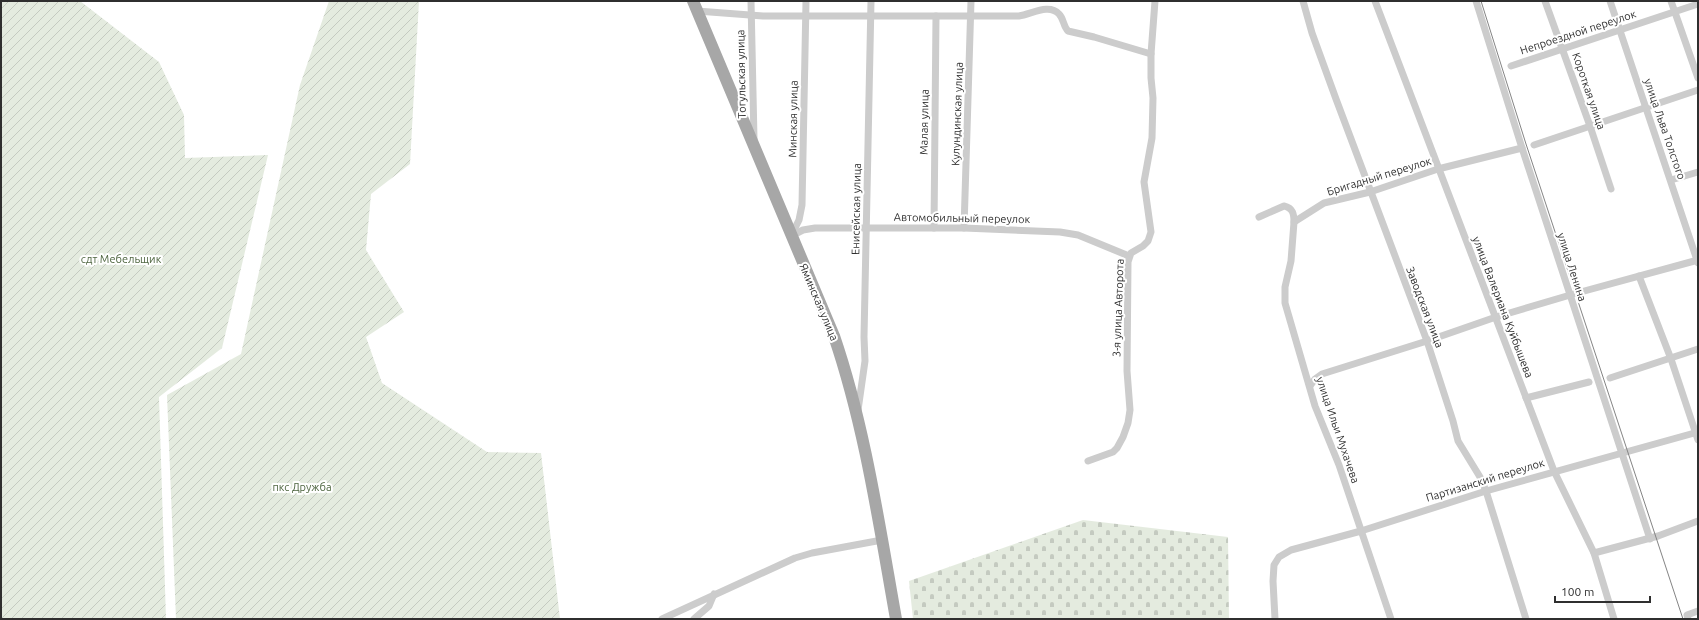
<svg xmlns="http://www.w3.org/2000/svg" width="1699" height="620" font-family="Ubuntu,sans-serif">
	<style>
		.cemetery { fill: url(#cemetery-stones) }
		.garden { fill: url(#garden-furrows) }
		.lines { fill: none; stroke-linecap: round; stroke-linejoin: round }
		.minor { stroke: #ccc; stroke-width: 7 }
		.primary { stroke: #a7a7a7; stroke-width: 12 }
		.tram { stroke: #848484; stroke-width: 1 }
		.labels { text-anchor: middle; stroke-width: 4; stroke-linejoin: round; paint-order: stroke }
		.street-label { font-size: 11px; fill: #2f2f2f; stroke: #fff }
		.park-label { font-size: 11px; fill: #4f6641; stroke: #fff }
	</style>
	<defs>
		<pattern id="cemetery-stones" width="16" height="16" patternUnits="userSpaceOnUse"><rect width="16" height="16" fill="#e4ebdf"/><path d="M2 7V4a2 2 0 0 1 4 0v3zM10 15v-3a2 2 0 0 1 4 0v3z" fill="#c4cac0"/></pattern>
		<pattern id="garden-furrows" width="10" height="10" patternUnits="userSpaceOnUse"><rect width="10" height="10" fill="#e4ebdf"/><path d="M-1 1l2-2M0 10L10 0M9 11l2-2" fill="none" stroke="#c4cac0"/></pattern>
	</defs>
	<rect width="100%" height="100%" fill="#fff"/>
	<path class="cemetery" d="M1083,520L1228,537L1229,619H913L909,581Z"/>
	<g class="garden">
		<path d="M1,1H80L159,62L184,115L185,158L268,155L222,348L159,397L166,619H1Z"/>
		<path d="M329,1H419L410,164L371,194L366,250L404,312L366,337L382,383L487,452L541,453L560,619H176L167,395L241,354L300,85Z"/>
	</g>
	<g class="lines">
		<g class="minor">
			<path d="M751,1L754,139"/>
			<path d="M1303,1L1312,33L1336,99L1427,341L1453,421L1458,441L1480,477L1486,491L1526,619"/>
			<path d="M1375,1L1554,471L1594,553L1614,619"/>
			<path d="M1476,1L1522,148L1650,539"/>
			<path d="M1545,1L1590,126L1611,189"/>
			<path d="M1610,1L1698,263"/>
			<path d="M1671,1L1698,78"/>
			<path d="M697,11L763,16H1019C1032,14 1049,3 1059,14C1064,19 1063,26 1068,31L1094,37L1151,54"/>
			<path d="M1511,66L1698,4"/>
			<path d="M1534,145L1698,90"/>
			<path d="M1671,180L1698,172"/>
			<path d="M1259,217L1284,206C1293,208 1294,214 1294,222L1324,203L1370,192L1438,169L1522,148"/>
			<path d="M1294,222L1291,261L1285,287V303L1315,406L1339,465L1391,619"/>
			<path d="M934,228L936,16"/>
			<path d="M964,228L971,1"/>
			<path d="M791,236L803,230L815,228H964L1060,232L1078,235L1129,256"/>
			<path d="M791,236L799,220L802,205L806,1"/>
			<path d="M1639,276L1671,359L1698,440"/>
			<path d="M1610,378L1698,349"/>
			<path d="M1310,386L1315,379L1322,374L1427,341L1496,317L1577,293L1698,260"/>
			<path d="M1526,398L1589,382"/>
			<path d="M858,410L865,361L864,337L871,1"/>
			<path d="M1088,461L1113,452L1117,448L1123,437L1128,423L1130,410L1127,371L1128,262L1131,253L1143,246L1148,241L1151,232L1144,182L1152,138L1153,98L1151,78V54L1155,1"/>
			<path d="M1594,553L1658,536L1698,521"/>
			<path d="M662,619L795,558L812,553L882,540"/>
			<path d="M694,619L709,606L714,594"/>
			<path d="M1275,619L1273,581L1274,565L1279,557L1291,550L1361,531L1486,491L1698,432"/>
			<path d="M1688,619L1687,615L1698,611"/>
		</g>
		<path class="primary" d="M693,1L834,336C865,427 879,524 896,619"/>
		<path class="tram" d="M1481,1L1526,144L1683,619"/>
	</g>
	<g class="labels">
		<g class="street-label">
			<text transform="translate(1578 32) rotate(-18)" y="4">Непроездной переулок</text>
			<text transform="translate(741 74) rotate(-91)" y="4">Тогульская улица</text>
			<text transform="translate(1589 91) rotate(71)" y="4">Короткая улица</text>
			<text transform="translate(957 114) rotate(-88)" y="4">Кулундинская улица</text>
			<text transform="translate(793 119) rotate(-89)" y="4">Минская улица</text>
			<text transform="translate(924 122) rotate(-89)" y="4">Малая улица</text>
			<text transform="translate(1665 129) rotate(71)" y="4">улица Льва Толстого</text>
			<text transform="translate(1379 176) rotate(-17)" y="4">Бригадный переулок</text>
			<text transform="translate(856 209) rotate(-89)" y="4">Енисейская улица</text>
			<text transform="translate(962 218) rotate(1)" y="4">Автомобильный переулок</text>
			<text transform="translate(1572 267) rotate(72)" y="4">улица Ленина</text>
			<text transform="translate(819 302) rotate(67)" y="4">Яминская улица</text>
			<text transform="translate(1425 307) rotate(69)" y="4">Заводская улица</text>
			<text transform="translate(1503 307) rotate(69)" y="4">улица Валериана Куйбышева</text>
			<text transform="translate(1118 308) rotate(-88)" y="4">3-я улица Авторота</text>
			<text transform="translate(1338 430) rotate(71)" y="4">улица Ильи Мухачева</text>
			<text transform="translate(1485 480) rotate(-17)" y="4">Партизанский переулок</text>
		</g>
		<g class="park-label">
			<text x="121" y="263">сдт Мебельщик</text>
			<text x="302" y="491">пкс Дружба</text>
		</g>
	</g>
	<rect width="1699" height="620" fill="none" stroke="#2f2f2f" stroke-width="4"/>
	<path d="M1555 596v6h95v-6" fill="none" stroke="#2f2f2f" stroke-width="2"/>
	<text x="1561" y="596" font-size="12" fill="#2f2f2f" stroke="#ffffff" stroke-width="3" paint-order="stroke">100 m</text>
</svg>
